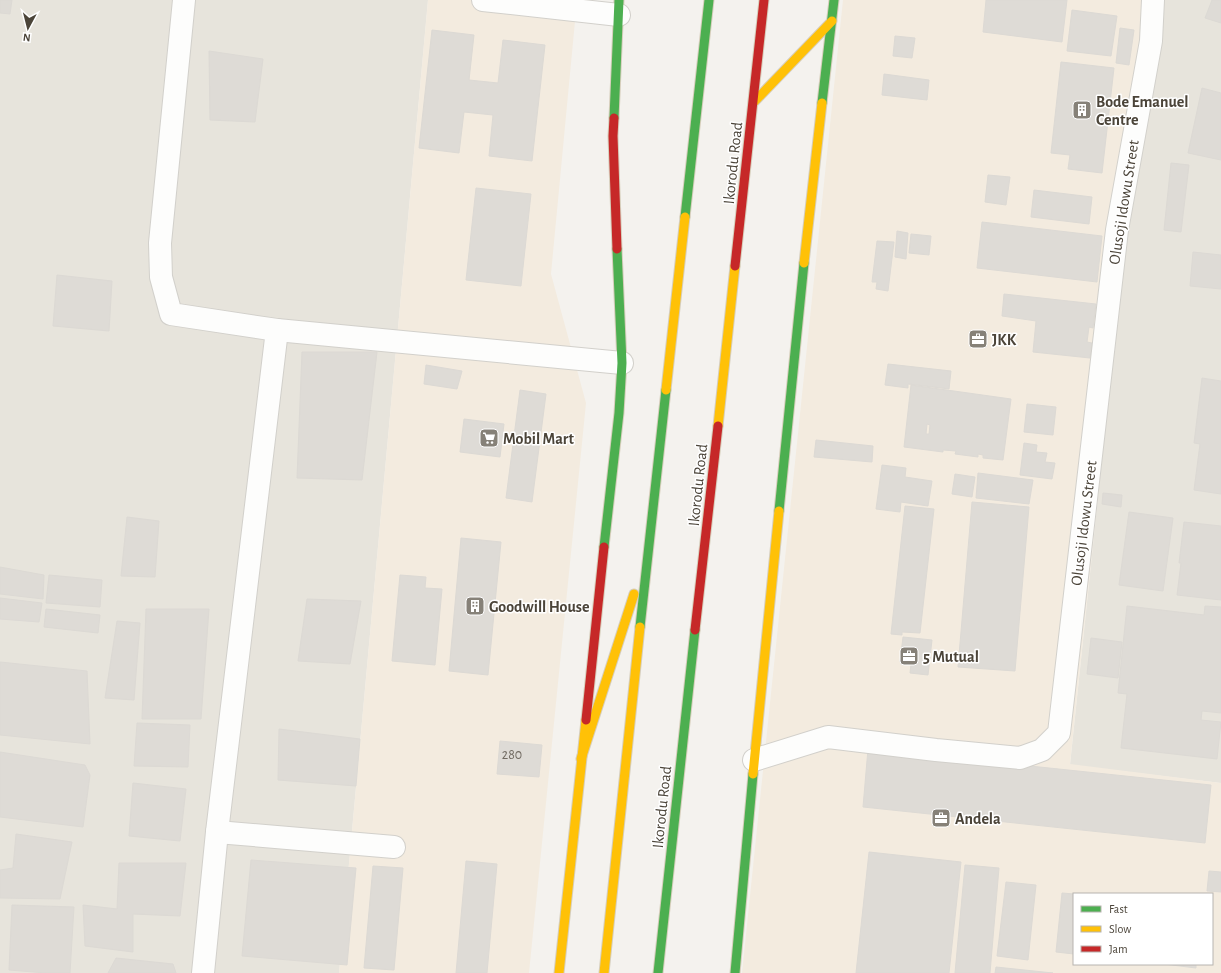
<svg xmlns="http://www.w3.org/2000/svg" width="1221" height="973" font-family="'Alegreya Sans',sans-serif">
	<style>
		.residential { fill: #e7e4dc }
		.commercial { fill: #f3ebdf; fill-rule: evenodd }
		.building { fill: #dedbd6; stroke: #dcd9d4; fill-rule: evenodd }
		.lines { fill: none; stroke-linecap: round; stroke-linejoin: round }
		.street-casing { stroke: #d2d0cb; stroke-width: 24 }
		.fast-casing { stroke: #d6cebb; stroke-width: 11 }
		.slow-casing { stroke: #d6cebb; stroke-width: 11 }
		.jam-casing { stroke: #d6cebb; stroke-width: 11 }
		.street { stroke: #fdfdfc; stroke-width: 22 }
		.fast { stroke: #4caf50; stroke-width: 9 }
		.slow { stroke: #ffc107; stroke-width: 9 }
		.jam { stroke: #c62828; stroke-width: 9 }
		.labels { text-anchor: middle; stroke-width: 3; stroke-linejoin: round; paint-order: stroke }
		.number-label { font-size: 14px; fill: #706a61 }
		.poi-label { font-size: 16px; font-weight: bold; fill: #4b4439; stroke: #fff; text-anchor: start }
		.street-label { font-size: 16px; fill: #4b4439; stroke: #fff }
	</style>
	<rect width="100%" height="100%" fill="#f4f2ee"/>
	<g class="residential">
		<path d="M0,0H428L339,973H0Z"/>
		<path d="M1150,0H1221V783L1070,765Z"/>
	</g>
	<g class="commercial">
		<path d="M428,0H577L551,274L586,403L529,973H339Z"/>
		<path d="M843,0H1150L1070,764L1221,783V973H742ZM1074,894H1212V964H1074Z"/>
	</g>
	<g class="building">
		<path d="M0,0H12L10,14L0,13Z"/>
		<path d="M986,0H1067L1062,42L983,32Z"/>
		<path d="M1212,0H1221V23L1205,18Z"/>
		<path d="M1072,10L1117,16L1111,56L1067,51Z"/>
		<path d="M1120,28L1134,30L1129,65L1116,63Z"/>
		<path d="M432,30L474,35L469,80L498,83L503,40L545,45L532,161L489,156L493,115L464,112L459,153L419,148Z"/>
		<path d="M895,36L915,38L912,58L893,56Z"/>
		<path d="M209,51L263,59L255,122L210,120Z"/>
		<path d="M1061,62L1114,68L1102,173L1068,169L1070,155L1051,153Z"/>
		<path d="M884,74L929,80L927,100L882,95Z"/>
		<path d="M1202,88L1221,93V160L1188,153Z"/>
		<path d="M1171,163L1189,165L1181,232L1164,230Z"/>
		<path d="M988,175L1010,177L1006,205L985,202Z"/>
		<path d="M476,188L531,194L521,286L466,280Z"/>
		<path d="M1034,190L1092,197L1089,224L1031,217Z"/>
		<path d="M982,222L1102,236L1097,282L977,268Z"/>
		<path d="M897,231L908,233L906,259L895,257Z"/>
		<path d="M911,234L931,236L929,255L909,253Z"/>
		<path d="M877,241L894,242L888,291L876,289L877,282H872Z"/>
		<path d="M1193,252L1221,255V289L1190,286Z"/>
		<path d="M57,275L112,281L109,331L53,326Z"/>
		<path d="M1004,294L1096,304L1093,328L1089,327L1087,342L1092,343L1090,358L1033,352L1036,321L1002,316Z"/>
		<path d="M302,352H377L362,480L297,478Z"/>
		<path d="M888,364L951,371L949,389L908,384V388L885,385Z"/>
		<path d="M426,365L462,371L457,389L424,384Z"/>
		<path d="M1202,378L1221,381V494L1194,490L1200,444L1194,443Z"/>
		<path d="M911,385L1011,399L1003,460L983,458V455L978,454V457L955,454L956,451L943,450V452L904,447ZM927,424L930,425L929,434H926Z"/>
		<path d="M520,390L546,394L532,502L506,498Z"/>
		<path d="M1027,404L1056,407L1053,435L1024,432Z"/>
		<path d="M464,419L504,424L500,457L460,452Z"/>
		<path d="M816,440L873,446L872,462L814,457Z"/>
		<path d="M1024,443L1037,445L1036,452L1047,453L1045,462L1055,463L1052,479L1020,475Z"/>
		<path d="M882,465L906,468L905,477L932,481L928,506L901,502L900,512L876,509Z"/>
		<path d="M978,473L1033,480L1029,504L976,498Z"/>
		<path d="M955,474L975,477L972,497L952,494Z"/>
		<path d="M1103,493L1122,495L1121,507L1102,504Z"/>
		<path d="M972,502L1029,507L1015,671L958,667Z"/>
		<path d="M905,506L934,509L920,633L902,632V635L891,634Z"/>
		<path d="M1129,512L1173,518L1163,591L1119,585Z"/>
		<path d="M127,517L159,521L155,577L121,576Z"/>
		<path d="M1184,522L1221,526V600L1177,595L1181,563H1179Z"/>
		<path d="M461,538L501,542L488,675L449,671Z"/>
		<path d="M0,567L44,575L43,599L0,594Z"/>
		<path d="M49,575L102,580L100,607L46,603Z"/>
		<path d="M400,575L426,577L425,588L442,589L435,665L392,661Z"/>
		<path d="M0,598L42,603L39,622L0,619Z"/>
		<path d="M307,599L361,601L350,664L298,661Z"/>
		<path d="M1127,606L1204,615L1205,606L1221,607V713L1202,711L1201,720L1221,722L1217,759L1121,748L1127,694L1118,693Z"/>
		<path d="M46,609L100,615L98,633L44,627Z"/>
		<path d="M146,609H209L201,719H142Z"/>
		<path d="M117,621L140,623L134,700L105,698Z"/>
		<path d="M903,637L932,640L928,675L910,673L911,664L900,662Z"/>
		<path d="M1091,638L1122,642L1118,678L1087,674Z"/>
		<path d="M0,662L87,671L90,744L0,735Z"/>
		<path d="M137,723L190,725L188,767L134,766Z"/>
		<path d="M279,729L360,739L356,786L278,780Z"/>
		<path d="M500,741L542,745L539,777L497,774Z"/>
		<path d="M868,749L1211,785L1205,843L863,807Z"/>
		<path d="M0,752L85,765L90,775L83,827L0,817Z"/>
		<path d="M133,783L186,789L180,841L129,836Z"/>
		<path d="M16,834L72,842L60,899L0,898V870L13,868Z"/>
		<path d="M869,852L961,862L949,973H856Z"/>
		<path d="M251,860L356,868L347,965L242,956Z"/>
		<path d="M466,861L497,864L487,973H456Z"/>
		<path d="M119,863H186L180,916L133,914V952L85,946L83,905L117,909Z"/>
		<path d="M965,865L999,868L990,973H955Z"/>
		<path d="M373,866L403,868L394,970L364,968Z"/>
		<path d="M1209,871L1221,872V892L1207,891Z"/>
		<path d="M1006,882L1036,885L1028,960L997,956Z"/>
		<path d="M1062,893L1074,894V954L1056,952Z"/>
		<path d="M12,905L74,907L70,973H46L9,970Z"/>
		<path d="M116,958L173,964L176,973H108Z"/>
		<path d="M1164,964H1196V968Z"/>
		<path d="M996,967L1053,973H995Z"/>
	</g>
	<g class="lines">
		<g class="street-casing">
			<g id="street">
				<path d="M184,0L160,243L161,277L171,314L277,330L622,363"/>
				<path d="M483,0L619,15"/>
				<path d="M754,760L828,737L936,750L1020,758L1042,750L1059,733L1117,230L1151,41L1153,0"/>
				<path d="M217,832L394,847"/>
				<path d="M203,973L217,832L277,330"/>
			</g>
		</g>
		<g class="fast-casing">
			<g id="fast">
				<path d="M822,103L834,0"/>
				<path d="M614,118L619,0"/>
				<path d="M685,217L709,0"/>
				<path d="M779,511L804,263"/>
				<path d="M604,547L619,413L622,363L617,249"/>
				<path d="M640,627L666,390"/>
				<path d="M658,973L695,630"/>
				<path d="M735,973L753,774"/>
			</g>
		</g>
		<g class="slow-casing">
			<g id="slow">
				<path d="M754,102L832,21"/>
				<path d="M804,263L822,103"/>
				<path d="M666,390L685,217"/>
				<path d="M718,426L735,266"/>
				<path d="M581,759L634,594"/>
				<path d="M753,774L779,511"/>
				<path d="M559,973L586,720"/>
				<path d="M604,973L640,627"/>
			</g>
		</g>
		<g class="jam-casing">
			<g id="jam">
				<path d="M614,118L613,136L617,249"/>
				<path d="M735,266L764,0"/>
				<path d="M695,630L718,426"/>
				<path d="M586,720L604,547"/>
			</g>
		</g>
		<use href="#street" class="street"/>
		<use href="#fast" class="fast"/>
		<use href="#slow" class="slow"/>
		<use href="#jam" class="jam"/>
	</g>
	<defs>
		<g id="building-square" transform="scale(1)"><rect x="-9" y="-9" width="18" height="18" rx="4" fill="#868178" stroke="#fff"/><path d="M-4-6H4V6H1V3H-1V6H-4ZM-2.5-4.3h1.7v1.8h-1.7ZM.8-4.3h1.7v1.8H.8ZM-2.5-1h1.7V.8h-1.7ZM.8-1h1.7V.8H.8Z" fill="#fff"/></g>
		<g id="office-square" transform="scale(1)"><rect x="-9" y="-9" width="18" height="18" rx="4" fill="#868178" stroke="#fff"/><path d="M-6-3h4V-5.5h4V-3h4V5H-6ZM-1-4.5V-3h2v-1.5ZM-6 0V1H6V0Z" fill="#fff"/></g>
		<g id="supermarket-square" transform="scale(1)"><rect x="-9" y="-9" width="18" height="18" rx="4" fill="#868178" stroke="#fff"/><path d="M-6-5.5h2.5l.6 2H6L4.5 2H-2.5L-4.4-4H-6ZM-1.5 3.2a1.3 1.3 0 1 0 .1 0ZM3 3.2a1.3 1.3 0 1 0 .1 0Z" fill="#fff"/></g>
	</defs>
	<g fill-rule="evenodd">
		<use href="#building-square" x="1082" y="110"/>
		<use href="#office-square" x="978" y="339"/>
		<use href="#supermarket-square" x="489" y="438"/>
		<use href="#building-square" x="475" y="606"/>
		<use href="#office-square" x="909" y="656"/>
		<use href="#office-square" x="941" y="818"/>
	</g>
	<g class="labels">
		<g class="number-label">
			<text x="512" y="759">280</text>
		</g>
		<g class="poi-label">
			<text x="1096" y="107">Bode Emanuel<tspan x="1096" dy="18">Centre</tspan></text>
			<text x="992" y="345">JKK</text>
			<text x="503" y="444">Mobil Mart</text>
			<text x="489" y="612">Goodwill House</text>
			<text x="923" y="662">5 Mutual</text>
			<text x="955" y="824">Andela</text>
		</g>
		<g class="street-label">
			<text transform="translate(732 163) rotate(-84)" y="6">Ikorodu Road</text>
			<text transform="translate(1123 202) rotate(-81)" y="6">Olusoji Idowu Street</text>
			<text transform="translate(697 485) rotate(-84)" y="6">Ikorodu Road</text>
			<text transform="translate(1083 523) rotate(-83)" y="6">Olusoji Idowu Street</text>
			<text transform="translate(661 807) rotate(-84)" y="6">Ikorodu Road</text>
		</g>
	</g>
	<rect x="1073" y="893" width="140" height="72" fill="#ffffff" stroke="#b7b4b0"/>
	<rect x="1081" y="906" width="20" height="6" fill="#4caf50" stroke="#b7b4b0"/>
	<text x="1109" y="913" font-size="12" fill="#4b4439">Fast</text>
	<rect x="1081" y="926" width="20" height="6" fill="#ffc107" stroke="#b7b4b0"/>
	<text x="1109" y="933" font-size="12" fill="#4b4439">Slow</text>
	<rect x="1081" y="946" width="20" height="6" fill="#c62828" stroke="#b7b4b0"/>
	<text x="1109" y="953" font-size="12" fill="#4b4439">Jam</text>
	<g transform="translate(28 28) rotate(187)" stroke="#ffffff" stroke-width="3" paint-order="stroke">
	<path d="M0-3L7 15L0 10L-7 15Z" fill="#4b4439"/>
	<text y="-6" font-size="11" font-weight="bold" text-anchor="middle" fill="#4b4439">N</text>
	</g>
</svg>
